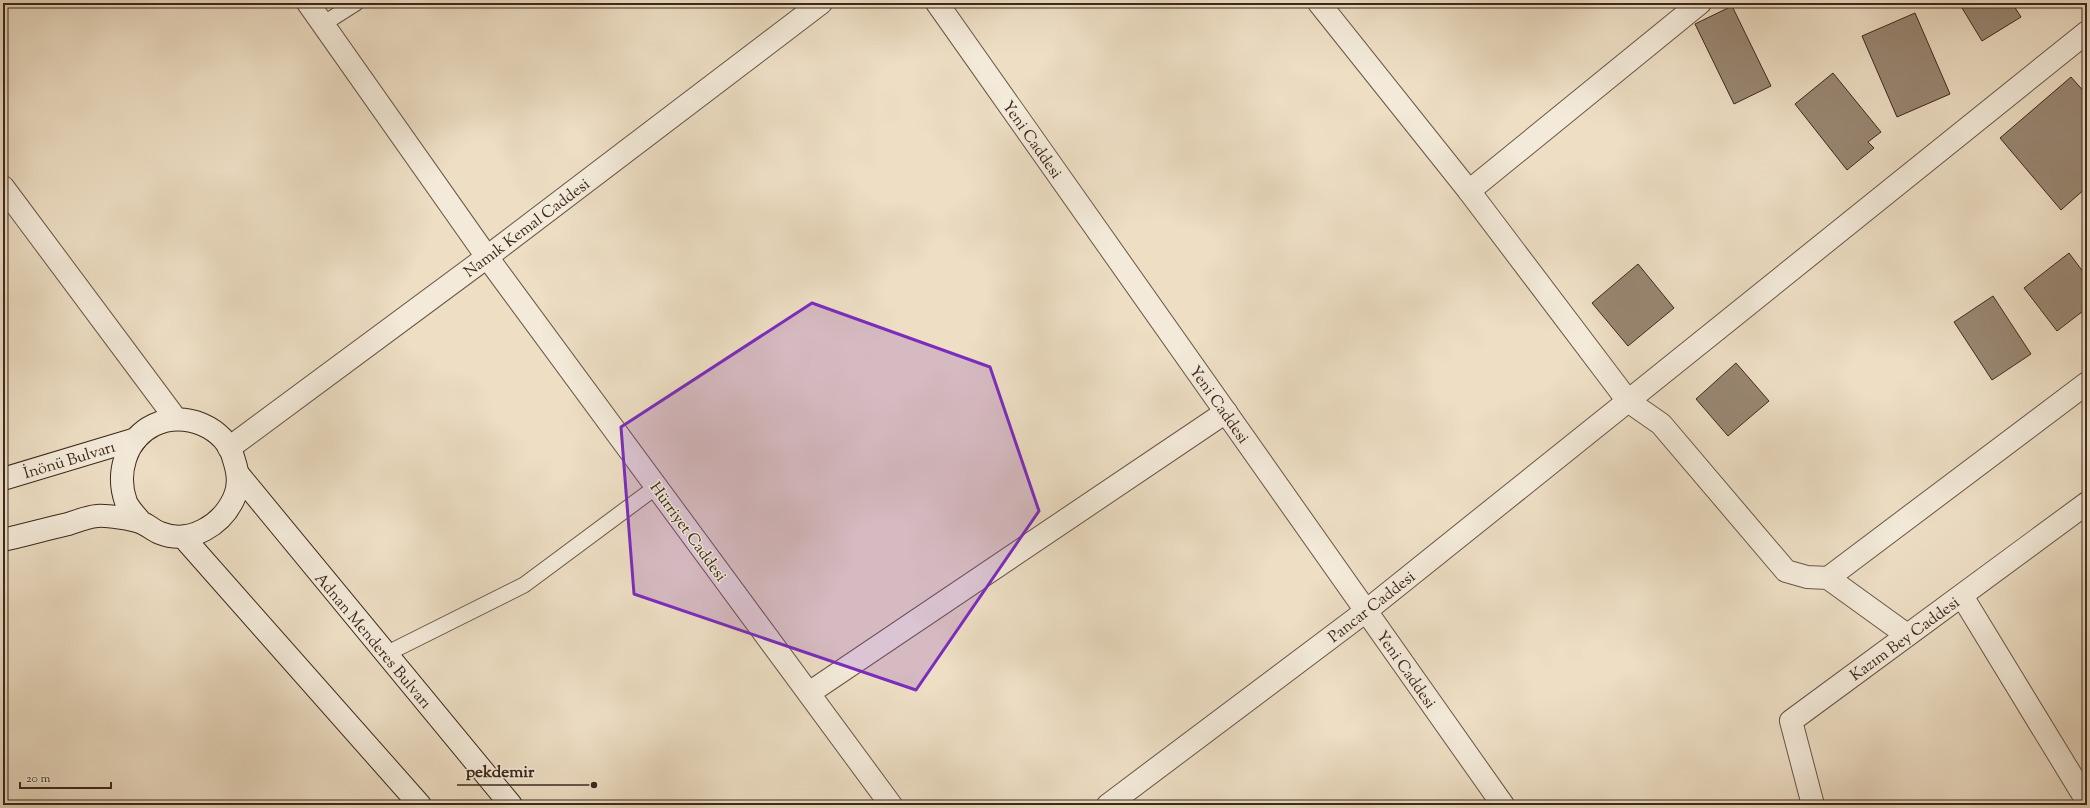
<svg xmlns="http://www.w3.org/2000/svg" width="2090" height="808" font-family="'Sorts Mill Goudy',serif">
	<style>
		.building { fill: #998773; stroke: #3d281c }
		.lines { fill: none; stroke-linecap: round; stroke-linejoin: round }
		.service-casing { stroke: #695646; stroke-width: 17 }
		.minor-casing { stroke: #695646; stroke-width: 24 }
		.tertiary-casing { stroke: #695646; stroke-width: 24 }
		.secondary-casing { stroke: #3d281c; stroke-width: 24 }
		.service { stroke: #f3ead9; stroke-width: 15 }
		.minor { stroke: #f3ead9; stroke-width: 22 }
		.tertiary { stroke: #f3ead9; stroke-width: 22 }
		.secondary { stroke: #f3ead9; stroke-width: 22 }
		.marked { fill: #7b2cbf; fill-opacity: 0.2; stroke: #7b2cbf; stroke-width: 3; stroke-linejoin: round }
		.labels { text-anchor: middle; stroke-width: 3; stroke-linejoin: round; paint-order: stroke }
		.street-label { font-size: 16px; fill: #3d281c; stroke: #f3ead9 }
		.leader { fill: none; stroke: #3d281c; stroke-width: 1.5 }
		.callout-dot { fill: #3d281c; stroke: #f3ead9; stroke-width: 1.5 }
		.callout-label { font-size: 17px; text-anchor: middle; font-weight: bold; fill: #3d281c; stroke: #f3ead9; stroke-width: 3; stroke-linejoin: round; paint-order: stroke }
	</style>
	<rect width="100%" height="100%" fill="#eddec4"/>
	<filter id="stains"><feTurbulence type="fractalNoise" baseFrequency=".005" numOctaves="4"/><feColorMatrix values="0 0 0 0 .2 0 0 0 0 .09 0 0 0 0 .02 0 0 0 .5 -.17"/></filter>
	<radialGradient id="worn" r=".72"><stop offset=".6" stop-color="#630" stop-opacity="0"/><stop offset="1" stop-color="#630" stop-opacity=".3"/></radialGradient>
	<g class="building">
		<path d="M1959,3H2012L2021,17L1982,41Z"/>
		<path d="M1732,6L1771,86L1734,104L1695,24Z"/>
		<path d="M1915,13L1950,94L1897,117L1862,36Z"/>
		<path d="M1833,73L1881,132L1868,142L1874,148L1847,170L1795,104Z"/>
		<path d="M2071,77L2087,95V187L2061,210L2000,138Z"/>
		<path d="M2069,253L2087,277V308L2057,331L2024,288Z"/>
		<path d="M1638,264L1674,308L1628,346L1592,303Z"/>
		<path d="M1993,296L2031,354L1992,380L1954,322Z"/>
		<path d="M1736,363L1769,401L1728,436L1696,399Z"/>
	</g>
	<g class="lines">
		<g class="service-casing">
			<g id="service">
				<path d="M323,24L356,3"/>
				<path d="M386,654L524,585L656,487"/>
			</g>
		</g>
		<g class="minor-casing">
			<g id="minor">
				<path d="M308,3L487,257L891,805"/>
				<path d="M937,3L1503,805"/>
				<path d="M1319,3L1469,191L1628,401L1661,424L1786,571L1807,577L1828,578L1907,635"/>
				<path d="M3,187L176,419"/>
				<path d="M1469,191L1700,3"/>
				<path d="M1628,401L2087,32"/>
				<path d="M1828,578L2087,383"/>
				<path d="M809,693L1226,412"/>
			</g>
		</g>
		<g class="tertiary-casing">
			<g id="tertiary">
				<path d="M229,448L487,257L821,3"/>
				<path d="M1962,596L2087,801"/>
				<path d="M1108,805L1366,611L1628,401"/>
				<path d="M1813,805L1791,721L2087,503"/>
			</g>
		</g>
		<g class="secondary-casing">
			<g id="secondary">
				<path d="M238,474L511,805"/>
				<path d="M3,479L136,439"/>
				<path d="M183,537L420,805"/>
				<path d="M3,540C25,535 46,529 68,524C77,521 87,517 97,516C105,515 134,519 142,523C148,525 154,531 160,533C190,545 222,525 234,498C240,486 238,472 234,460C226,427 184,410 154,425C125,439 116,474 126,502C129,509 136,516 141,522"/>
			</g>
		</g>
		<use href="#service" class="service"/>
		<use href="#minor" class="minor"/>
		<use href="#tertiary" class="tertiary"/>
		<use href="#secondary" class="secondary"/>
	</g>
	<path class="marked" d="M812,303L990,367L1039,511L916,690L634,594L621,427Z"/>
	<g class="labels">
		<g class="street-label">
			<text transform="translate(1033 139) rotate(55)" y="6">Yeni Caddesi</text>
			<text transform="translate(526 227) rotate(-37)" y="6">Namık Kemal Caddesi</text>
			<text transform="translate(1220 404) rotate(55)" y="6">Yeni Caddesi</text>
			<text transform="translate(69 459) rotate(-17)" y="6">İnönü Bulvarı</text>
			<text transform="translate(689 531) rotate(54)" y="6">Hürriyet Caddesi</text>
			<text transform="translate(1371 606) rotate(-38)" y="6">Pancar Caddesi</text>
			<text transform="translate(1904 638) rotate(-36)" y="6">Kazım Bey Caddesi</text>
			<text transform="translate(374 640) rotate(50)" y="6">Adnan Menderes Bulvarı</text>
			<text transform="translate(1407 669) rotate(55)" y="6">Yeni Caddesi</text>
		</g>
	</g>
	<path class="leader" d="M594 785L542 785H457"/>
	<circle class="callout-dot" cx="594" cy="785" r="4"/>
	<g class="callout-label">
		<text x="500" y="777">pekdemir</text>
	</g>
	<rect width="2090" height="808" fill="none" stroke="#eddec4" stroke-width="16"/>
	<rect x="4" y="4" width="2082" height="800" fill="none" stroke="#3d281c" stroke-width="2"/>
	<rect x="8" y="8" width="2074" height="792" fill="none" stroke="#3d281c"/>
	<path d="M20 782v6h91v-6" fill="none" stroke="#3d281c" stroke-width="2"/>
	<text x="26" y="782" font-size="12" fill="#3d281c" stroke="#f3ead9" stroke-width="3" paint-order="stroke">20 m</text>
	<rect width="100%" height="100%" filter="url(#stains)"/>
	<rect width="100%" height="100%" fill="url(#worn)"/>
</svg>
